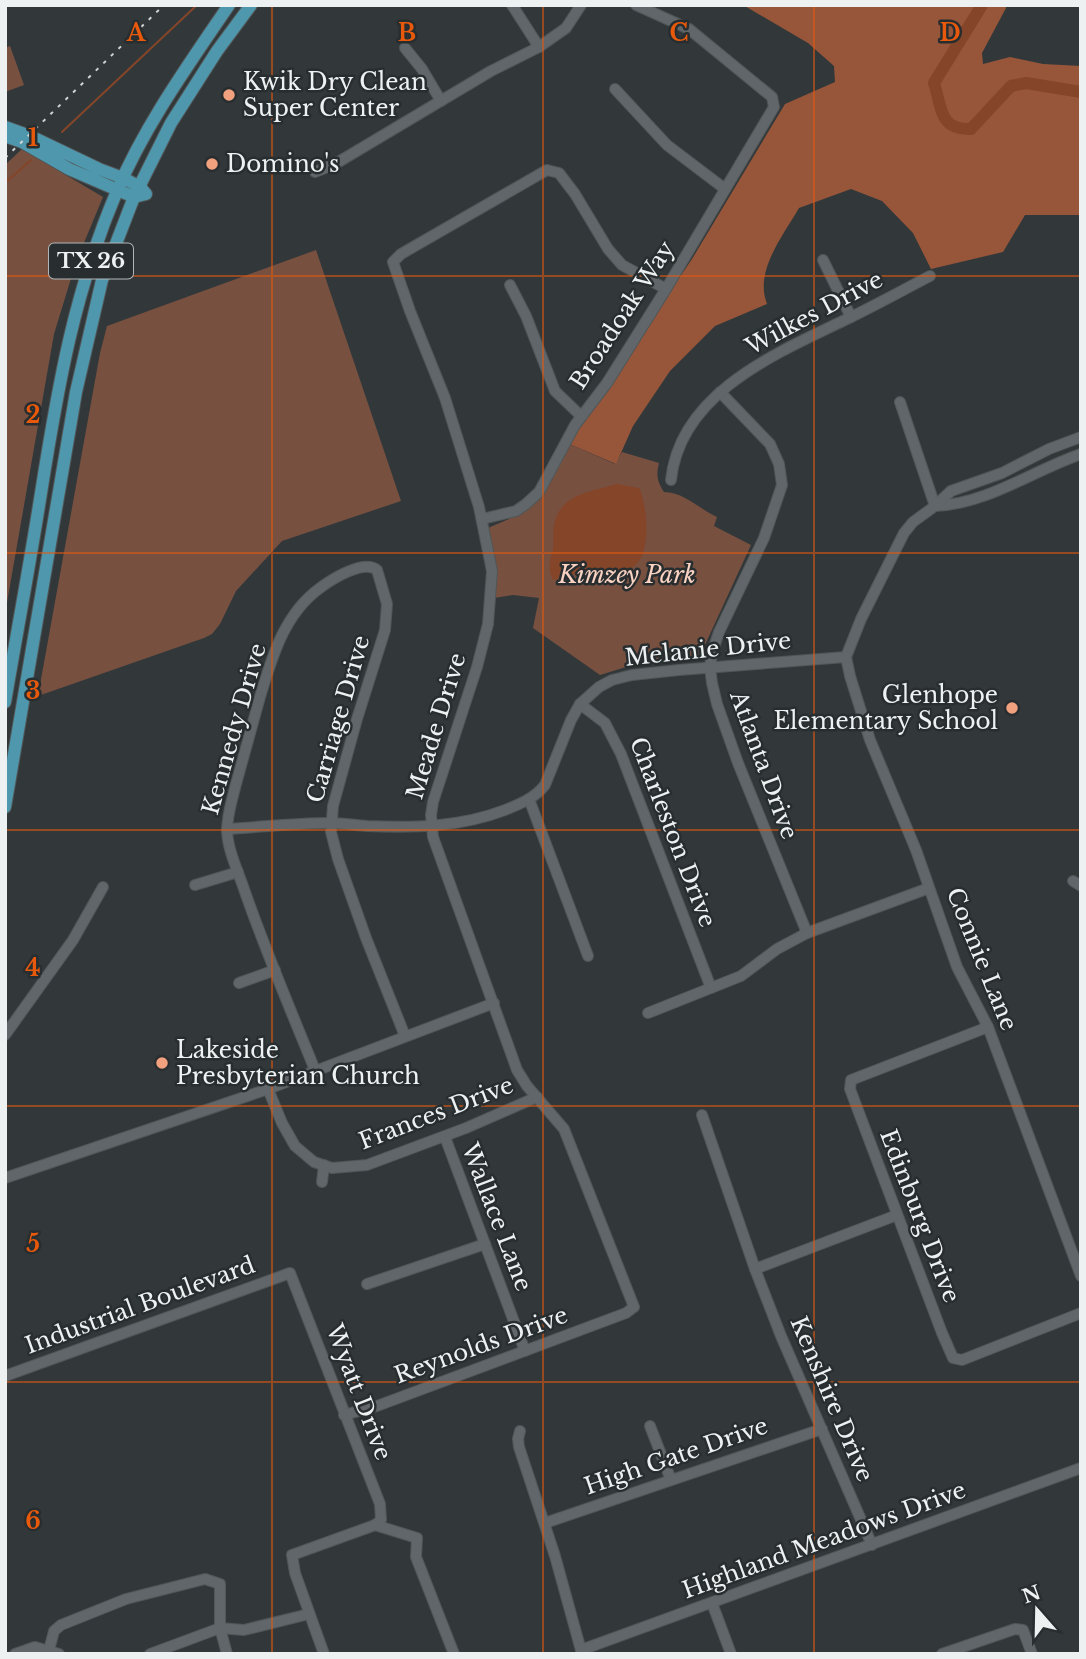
<svg xmlns="http://www.w3.org/2000/svg" width="1086" height="1659" font-family="'Libre Baskerville',serif">
	<style>
		.green { fill: #775040 }
		.forest { fill: #97563a }
		.water { fill: #854529 }
		.lines { fill: none; stroke-linecap: round; stroke-linejoin: round }
		.stream { stroke: #854529; stroke-width: 2 }
		.river { stroke: #854529; stroke-width: 12 }
		.minor-casing { stroke: #515657; stroke-width: 12 }
		.major-casing { stroke: #515657; stroke-width: 14 }
		.minor { stroke: #606669; stroke-width: 10 }
		.major { stroke: #4f97ac; stroke-width: 12 }
		.rail { stroke: #cfd3d4; stroke-width: 2; stroke-dasharray: 3.5 7; stroke-linecap: butt }
		.grid { fill: none; stroke: #e8590c; stroke-width: 2; stroke-opacity: 0.55 }
		.poi-dot { fill: #f2a17e; stroke: #282e30; stroke-width: 2.5 }
		.labels { text-anchor: middle; stroke-width: 5; stroke-linejoin: round; paint-order: stroke }
		.shield { fill: #282e30; stroke: #b2b6b8; stroke-width: 2 }
		.shield-label { font-size: 21px; font-weight: bold; fill: #edf1f2 }
		.poi-label { font-size: 23px; fill: #edf1f2; stroke: #282e30; text-anchor: start }
		.street-label { font-size: 23px; fill: #edf1f2; stroke: #282e30 }
		.park-label { font-size: 23px; font-style: italic; fill: #fbd3c2; stroke: #282e30 }
		.grid-label { font-size: 23px; text-anchor: middle; font-weight: bold; fill: #e8590c; stroke: #282e30; stroke-width: 5; stroke-linejoin: round; paint-order: stroke }
	</style>
	<rect width="100%" height="100%" fill="#32383a"/>
	<g class="green">
		<path d="M10,46L24,85L5,92V48Z"/>
		<path d="M22,149L103,197L76,262L54,334L5,614V165Z"/>
		<path d="M316,250L401,501L282,541L236,591L220,624L212,634L204,638L38,696L100,353L107,326Z"/>
		<path d="M567,443L615,464L622,452L659,463C656,475 657,481 664,492C684,492 699,509 717,517L714,526L751,545L698,660L626,667L600,675L533,628L539,598L513,595L494,598L488,528L509,519L540,499Z"/>
	</g>
	<path class="forest" d="M743,5H1005L1006,8L982,53L983,64L1010,57L1043,64L1081,66V215H1025L1003,252L931,269L913,233L882,201L851,189L799,208C783,236 754,271 767,304L715,326L670,371L633,426L616,464L567,443L692,259L785,104L835,82L834,66L808,43Z"/>
	<path class="water" d="M617,484L639,488C648,506 653,561 629,569C614,574 595,570 579,573C570,575 562,579 553,580C547,568 550,561 553,549C554,540 552,530 555,521C562,494 593,491 617,484Z"/>
	<g class="lines">
		<g class="stream">
			<path d="M62,132L197,5"/>
			<path d="M5,183L31,160"/>
		</g>
		<path class="river" d="M982,5L934,83C942,108 939,130 971,129L1011,86L1026,83L1081,92"/>
		<g class="minor-casing">
			<g id="minor">
				<path d="M512,5L539,47"/>
				<path d="M405,48L422,69L441,101"/>
				<path d="M615,89L667,145L725,189"/>
				<path d="M315,172L335,164L491,71L539,47L566,28L581,5"/>
				<path d="M823,260L851,317"/>
				<path d="M510,285L526,316L555,391L581,416"/>
				<path d="M720,392L770,444L779,464L782,485L764,538L719,632L712,653L710,667L712,683L717,704L738,763L807,933"/>
				<path d="M900,402L935,506"/>
				<path d="M671,480C680,392 779,352 849,318C876,305 903,290 930,276"/>
				<path d="M935,506C987,504 1032,471 1081,454"/>
				<path d="M482,519L516,511L526,504L539,492L575,425L607,383L666,289L774,107L772,97L689,29L636,5"/>
				<path d="M846,657L850,676L870,740L916,850L957,967L988,1027L1081,1276"/>
				<path d="M846,657L861,619L904,533L913,522L935,506L951,491L1002,473L1049,449L1081,437"/>
				<path d="M580,704L605,723L621,754L711,988"/>
				<path d="M529,799L588,956"/>
				<path d="M227,829C261,827 295,823 329,823C342,823 354,825 367,826C414,828 461,827 505,810C520,804 535,798 545,785L571,720L580,704L599,687L612,680L632,675L679,670L846,657"/>
				<path d="M1073,881L1081,886"/>
				<path d="M195,885L238,872"/>
				<path d="M239,983L275,970"/>
				<path d="M648,1013L741,976L777,949L807,933L929,888"/>
				<path d="M988,1027L851,1080L850,1089L942,1333L953,1358L962,1360L1081,1313"/>
				<path d="M5,1035L73,940L103,887"/>
				<path d="M315,1070C291,1011 266,952 245,892C239,873 228,852 227,831C227,815 232,800 236,784C244,755 252,726 260,697C272,657 284,614 320,588C332,579 364,559 377,570L387,604L385,630L357,719L333,806L331,832L338,859L366,938L405,1036"/>
				<path d="M268,1089L282,1123L295,1146L314,1162L332,1168L367,1165L466,1128L537,1097"/>
				<path d="M702,1115L755,1269L781,1336L872,1545"/>
				<path d="M445,1137L525,1351"/>
				<path d="M5,1178L268,1089L494,1003"/>
				<path d="M322,1182L324,1165"/>
				<path d="M755,1269L897,1215"/>
				<path d="M367,1284L485,1244"/>
				<path d="M5,1376L290,1273L380,1504L381,1520L375,1525"/>
				<path d="M344,1415L377,1406L626,1313L634,1307L564,1129L527,1086L517,1070L433,837L431,815L433,802L477,667L488,624L492,571L479,507L445,398L410,311L393,262L401,254L547,170L559,173L575,194L608,249L622,265L666,289"/>
				<path d="M650,1426L671,1480"/>
				<path d="M520,1431L518,1439L519,1447L555,1556L582,1654"/>
				<path d="M545,1523L822,1429"/>
				<path d="M375,1525L417,1538L416,1557L454,1654"/>
				<path d="M712,1603L731,1654"/>
				<path d="M581,1650L1081,1468"/>
				<path d="M15,1654L35,1647L59,1654"/>
				<path d="M48,1654L54,1631L61,1625L126,1599L205,1579L220,1584V1628L227,1654"/>
				<path d="M150,1654L220,1628L244,1630L309,1614"/>
				<path d="M324,1654L295,1573L292,1555L375,1525"/>
				<path d="M942,1654L1015,1629L1023,1630L1032,1654"/>
			</g>
		</g>
		<g class="major-casing">
			<g id="major">
				<path d="M5,127L30,136L99,169L123,178L140,187L146,194L134,197L69,169L22,142L5,136"/>
				<path d="M5,702C17,632 30,563 41,493C58,386 74,292 117,191C145,125 189,64 229,5"/>
				<path d="M5,807L76,392L102,280L134,197L171,123L217,51L251,5"/>
			</g>
		</g>
		<use href="#minor" class="minor"/>
		<use href="#major" class="major"/>
		<path class="rail" d="M5,158L164,5"/>
	</g>
	<path class="grid" d="M272,5V1654M543,5V1654M814,5V1654M5,276H1081M5,553H1081M5,830H1081M5,1106H1081M5,1382H1081"/>
	<g class="poi-dot">
		<circle cx="229" cy="95" r="7"/>
		<circle cx="212" cy="164" r="7"/>
		<circle cx="1012" cy="708" r="7"/>
		<circle cx="162" cy="1063" r="7"/>
	</g>
	<g class="labels">
		<rect class="shield" x="49" y="243.5" width="84" height="35" rx="5"/>
		<g class="shield-label">
			<text x="91" y="268">TX 26</text>
		</g>
		<g class="poi-label">
			<text x="243" y="90">Kwik Dry Clean<tspan x="243" dy="26">Super Center</tspan></text>
			<text x="226" y="172">Domino's</text>
			<text x="998" y="703" text-anchor="end">Glenhope<tspan x="998" dy="26">Elementary School</tspan></text>
			<text x="176" y="1058">Lakeside<tspan x="176" dy="26">Presbyterian Church</tspan></text>
		</g>
		<g class="street-label">
			<text transform="translate(814 313) rotate(-28)" y="8">Wilkes Drive</text>
			<text transform="translate(622 315) rotate(-57)" y="8">Broadoak Way</text>
			<text transform="translate(708 649) rotate(-6)" y="8">Melanie Drive</text>
			<text transform="translate(338 719) rotate(-74)" y="8">Carriage Drive</text>
			<text transform="translate(436 726) rotate(-73)" y="8">Meade Drive</text>
			<text transform="translate(234 729) rotate(-74)" y="8">Kennedy Drive</text>
			<text transform="translate(764 765) rotate(70)" y="8">Atlanta Drive</text>
			<text transform="translate(673 832) rotate(69)" y="8">Charleston Drive</text>
			<text transform="translate(982 959) rotate(68)" y="8">Connie Lane</text>
			<text transform="translate(436 1113) rotate(-21)" y="8">Frances Drive</text>
			<text transform="translate(920 1216) rotate(69)" y="8">Edinburg Drive</text>
			<text transform="translate(497 1217) rotate(69)" y="8">Wallace Lane</text>
			<text transform="translate(140 1305) rotate(-20)" y="8">Industrial Boulevard</text>
			<text transform="translate(481 1345) rotate(-20)" y="8">Reynolds Drive</text>
			<text transform="translate(359 1392) rotate(69)" y="8">Wyatt Drive</text>
			<text transform="translate(832 1399) rotate(67)" y="8">Kenshire Drive</text>
			<text transform="translate(676 1456) rotate(-19)" y="8">High Gate Drive</text>
			<text transform="translate(824 1540) rotate(-20)" y="8">Highland Meadows Drive</text>
		</g>
		<g class="park-label">
			<text x="627" y="583">Kimzey Park</text>
		</g>
	</g>
	<g class="grid-label">
		<text x="136" y="41">A</text>
		<text x="407" y="41">B</text>
		<text x="679" y="41">C</text>
		<text x="950" y="41">D</text>
		<text x="33" y="146">1</text>
		<text x="33" y="423">2</text>
		<text x="33" y="699">3</text>
		<text x="33" y="976">4</text>
		<text x="33" y="1252">5</text>
		<text x="33" y="1529">6</text>
	</g>
	<rect width="1086" height="1659" fill="none" stroke="#edf1f2" stroke-width="14"/>
	<g transform="translate(1037 1610) rotate(340)" stroke="#282e30" stroke-width="5" paint-order="stroke">
	<path d="M0-5L12 26L0 18L-12 26Z" fill="#edf1f2"/>
	<text y="-10" font-size="19" font-weight="bold" text-anchor="middle" fill="#edf1f2">N</text>
	</g>
</svg>
